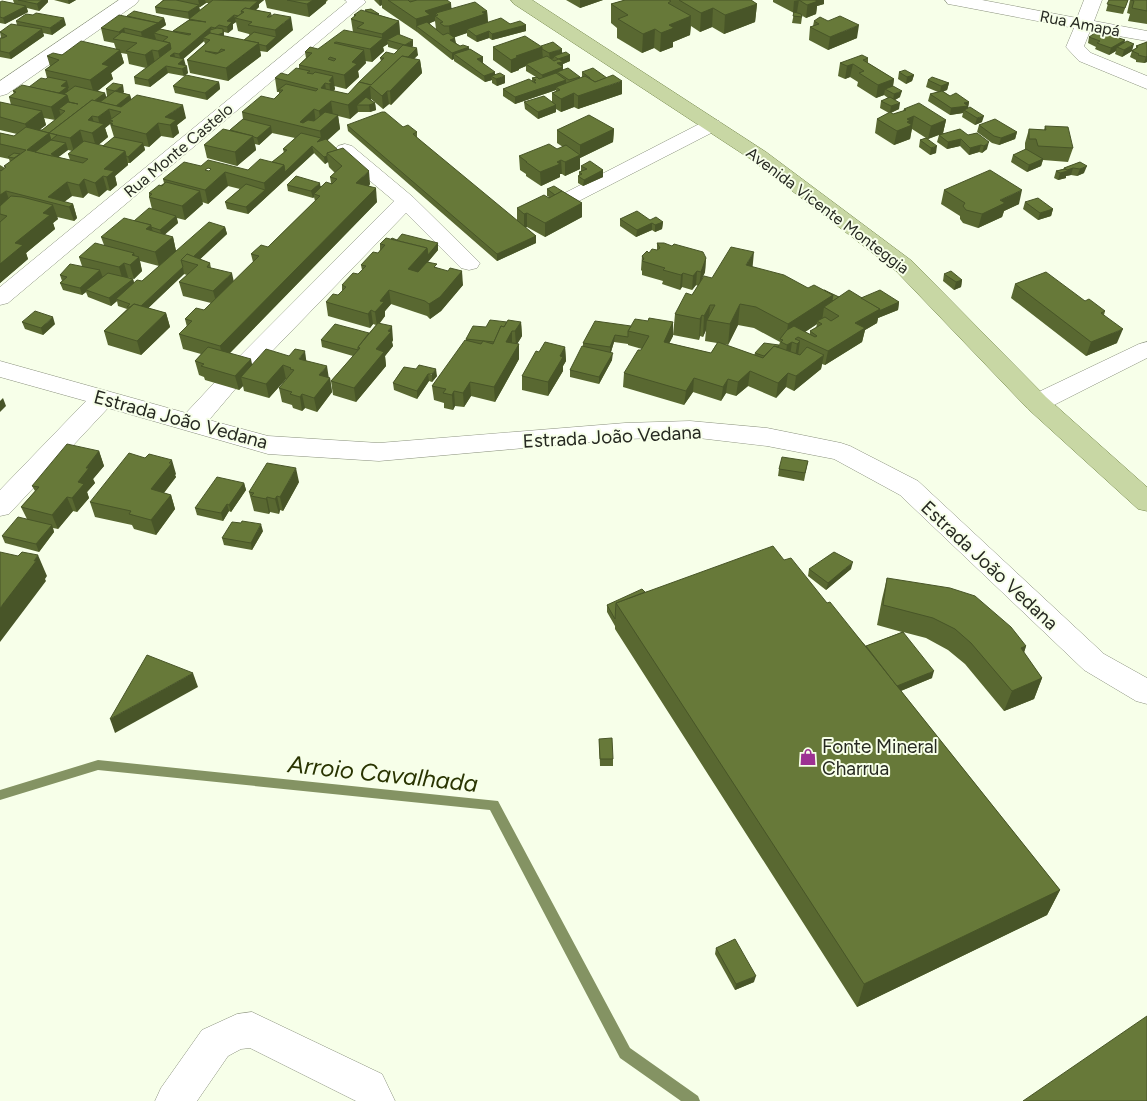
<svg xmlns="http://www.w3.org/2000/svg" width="1147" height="1101" font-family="Figtree,sans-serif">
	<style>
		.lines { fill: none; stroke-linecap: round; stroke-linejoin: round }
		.stream { fill: #849363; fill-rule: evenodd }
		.minor-casing { stroke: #8a917d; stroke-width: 1 }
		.major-casing { stroke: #77894e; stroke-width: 1 }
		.minor { fill: #fff; fill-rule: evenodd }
		.major { fill: #c8d7a4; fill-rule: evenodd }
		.wall { fill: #596831; fill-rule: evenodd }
		.shaded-wall { fill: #485528 }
		.building { fill: #677939; stroke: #485528; fill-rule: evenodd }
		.labels { text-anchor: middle; stroke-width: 4; stroke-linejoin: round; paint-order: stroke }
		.far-street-label { font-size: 16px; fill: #262921; stroke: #f7ffe9 }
		.street-label { font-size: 19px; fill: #262921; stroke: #f7ffe9 }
		.poi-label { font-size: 19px; fill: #262921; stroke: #f7ffe9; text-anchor: start }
		.near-water-label { font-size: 24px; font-style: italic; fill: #293401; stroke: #f7ffe9 }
	</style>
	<rect width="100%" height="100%" fill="#f7ffe9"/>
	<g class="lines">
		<path class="stream" d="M98,760L498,801L630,1048L698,1096L700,1101H681L620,1058L490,810L98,770L0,800V790Z"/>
		<g class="minor-casing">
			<g id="minor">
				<path d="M119,0H139L136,4L7,94L0,96V81Z"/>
				<path d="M345,0H364L366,2L8,303L0,305V287L347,2Z"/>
				<path d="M945,0H982L1077,18L1084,0H1102L1094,21L1147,31V41L1090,31L1084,46L1091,53L1147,76V89L1079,61L1066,47L1074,28L954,5L948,4Z"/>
				<path d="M712,119L719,121L722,125L719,129L573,204L566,206L559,204L556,200L559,196L705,121Z"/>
				<path d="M345,144L352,146L413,197L480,263L477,268L469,270L461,268L406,213L249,375L240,378L231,375L228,370L231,365L394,201L338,154L335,150L338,146Z"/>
				<path d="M1147,342V358L1046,409L1037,411L1028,409L1025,403L1028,397L1139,344Z"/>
				<path d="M0,361L186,413L216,381L225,379L234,381L237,387L209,420L268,436L379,443L625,423L690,421L767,428L841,443L850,446L918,481L1104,654L1147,678V704L1136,701L1084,670L900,495L834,459L767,446L690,437L625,439L379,461L268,454L108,408L9,514L0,516V490L86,401L0,377Z"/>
				<path d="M252,1012L382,1074L395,1101H356L250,1048L241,1049L228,1056L197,1101H155L161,1088L202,1030L237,1014Z"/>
			</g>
		</g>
		<g class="major-casing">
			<path id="major" d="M511,0H532L766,152L912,261L1046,397L1147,487V511L1138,509L1028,409L896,271L752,160L514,4Z"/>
		</g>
		<use href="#minor" class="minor"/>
		<use href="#major" class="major"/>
	</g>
	<g class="wall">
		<path d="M13,0H48V2L39,11L27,8L28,12L5,24L0,23V2L14,3Z"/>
		<path d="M54,0H76L69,4Z"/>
		<path d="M163,0H264L259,4V7L256,10L271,13L272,16L293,30L267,52L260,51L261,56L228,81L190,73L187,60L205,44L204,41L183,59L188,73L184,76L168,73L150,87L135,84L134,77L146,68L129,64L127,54L121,53L124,63L111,73L113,79L97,91L105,93L106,97L107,96L106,89L124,92L123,93L130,95L131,99L186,118L177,125L179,133L173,138L161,136L149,147L144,146L145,150L130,163H128V165L115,176L117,185L110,191L107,190L99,197L88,193L83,198L72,196L64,202L73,204L77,218L74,221L57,217L58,219L53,223L55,229L26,253L28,259L0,283V165L5,168L4,166L10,162L9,159L0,157V133L14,136L17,134L0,130V102L11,105L9,97L14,94L13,91L29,87L47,78L45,70L50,66L47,56L116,49L114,43L104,41L101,28L127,16L164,18L166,25L160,29L174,32L173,31L189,20V19L156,13L155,7ZM206,3H209L200,10L199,7H200ZM236,22L238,31L249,34L250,36L244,40L224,36V32L228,33L233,29V24ZM44,118L55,120L42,130H39L46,125ZM110,124L114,137L103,146L98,145L108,137L105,128ZM68,150L72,151L68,154L70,160L58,157Z"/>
		<path d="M265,0H328L326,2V3L309,17L267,8Z"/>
		<path d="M374,0H447L452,9L487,11L488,22L526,25V31L492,40L489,38L477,42L467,36V33L454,37L456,43L460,46L469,49L483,57V63L495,75L505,83L497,86L492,83V80L485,82L454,61V59L452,60L417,32L382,8V5L380,6ZM435,21L436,29L430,25V23Z"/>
		<path d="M566,0H603L580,8Z"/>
		<path d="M625,0H751L757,4L755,22L724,34L712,27L700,32L691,26L690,35L673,42V47L660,52L654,48L642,53L617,38V28L611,23V4Z"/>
		<path d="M773,0H824V4L817,6L816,14L806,18L801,15L802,17L801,24L792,23L794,13L773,2Z"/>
		<path d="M1109,0H1128L1123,14L1106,11Z"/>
		<path d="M1130,0H1147V24L1128,21L1130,14L1127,13Z"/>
		<path d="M365,10L379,14V15L399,21L400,34H399L413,46L412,47L418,55L414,59L420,60L422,73L391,105L389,104L383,109L371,99V100L375,103L376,110L370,112H358L350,119L338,116L340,129L327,140L370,184L369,186L377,202L230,353L252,364L307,361L330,378L332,392L317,412L305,408L302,411L293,408L292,405L282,402L279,388L286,380V379L269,398L244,391L243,386L239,390L205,380L204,377L199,375L195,361L201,354L183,349L179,334L187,327L185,319L204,310L211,303L183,296L179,282L187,275L184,274L148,308L166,313L170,327L141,355L108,345L104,331L127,309L118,306L117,301L111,306L88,297L86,292L82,295L63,290L60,283L62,281L60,275L82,266L79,257L104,245L101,237L134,221L152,209L149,197V193L164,183L163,179L201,166L248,170L272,162L284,153L283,149L295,138L272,133L259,145L255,144L256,150L237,166L207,158L204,145L230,130L243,119L242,112L274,99L279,94V92H277L275,78L288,75L299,68V65L306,58L305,52L318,49L353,32L351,19L354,17V15L366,12ZM388,44V47L398,50L394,54L380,58L381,61L348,94L334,91L335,89L334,86L346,89L359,77L358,71L366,63L365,61L372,62L384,51L383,47ZM314,153L325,164L328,162L329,167L335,173L330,177L331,183L321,186L287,185L288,191L313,198L314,197L315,201L268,247L251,254L253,262L233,282L211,268L210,263L200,259L227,234L225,227L176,251L173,237L164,235L178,223L177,218L185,220L203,204L202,202L208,204L228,186L240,189L225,202L227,209L248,214ZM208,168L211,169L209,171L205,170ZM140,261L159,266L142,281L134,283L133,279L127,277L134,279L142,271Z"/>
		<path d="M16,21L66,25L52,35L43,33L44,36L11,59L0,57V38H1L0,32L17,25Z"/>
		<path d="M814,21L857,38L828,50L809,40L810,27L813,26Z"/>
		<path d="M1089,37L1125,40L1124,43L1132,50L1136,48V46L1147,42V62L1144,63L1136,62V60L1130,57L1132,51L1122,57L1115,54L1116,51L1109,55L1095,49L1096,47L1088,43Z"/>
		<path d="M541,46L570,55V61L563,64V70L580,77V78L582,77V72L622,94L578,109L574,107L561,112L556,109V112L538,119L525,109L524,102H552V93L556,91V90L515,104L503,96V89L532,82V78L536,77L526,71V66L519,69V70L511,73L493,60V47Z"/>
		<path d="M868,58V63L894,79L893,86L900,97L895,100L899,109L891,113L893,114L903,111L904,109L946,120L943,133L968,135L977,133L987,149L982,153L979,152L969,155L960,146L947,149L937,142L939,135L928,139L936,153L930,155L919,147L920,140L926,138L912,129L910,139L894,145L875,133L877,119L889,113L880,108L881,101L888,98L884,95L876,98L857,86L858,82L850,77L845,79L838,76L840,63Z"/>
		<path d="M899,72L914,75L912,81L906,84L898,79Z"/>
		<path d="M928,80L949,83L947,90L943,91L950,96L969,102L968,108L982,122L975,125L962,117L963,113L950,115L928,101L930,94L938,92L926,87Z"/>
		<path d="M219,82L220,89L207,100L175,93L173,86Z"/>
		<path d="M347,125L403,127L417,132V138L517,221V208L549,197L547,196V189L562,191L582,203V217L545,237L527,227L525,228L536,236V243L497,261L348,131Z"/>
		<path d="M979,125L1017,132L1015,139L999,145L992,143L977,132Z"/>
		<path d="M1045,126L1073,148L1068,162L1043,160L1041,166L1027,172L1011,162L1013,155L1025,150V143L1029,129L1044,130Z"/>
		<path d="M614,129L613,142L580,158V169L565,176L562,174H560V177L541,186L526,176V174L520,170L519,156L557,149L563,147L557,143V130Z"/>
		<path d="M1080,162L1084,173L1077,176L1071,175L1066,176V178L1058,180L1054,178L1056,171L1063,169L1064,168Z"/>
		<path d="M581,166L603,170V177L583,186L578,183V176H579V172H581Z"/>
		<path d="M944,190L1019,204L1004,211L1002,217L978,228L963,223L960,219V216L941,204Z"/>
		<path d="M1025,202L1053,209L1051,216L1038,220L1023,209Z"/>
		<path d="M620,219L663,222L662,229L655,232L652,230L636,237L620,226Z"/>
		<path d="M657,243L706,258L705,272L702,279L712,278L753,267L808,288L824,290L839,297L861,298L899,302L898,310L878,318L877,323L865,330L862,342L825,365L822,364L821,369L794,391L786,387L776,398L748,386L736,396L726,393L721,401L693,392L684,405L623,387L624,373L642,349L628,345V344L614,342L611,352L612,360L599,384L570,377V370L583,346V343L631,326L648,321L673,322V336L669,343L711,353L717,343L705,341L706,330L703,337L700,336L699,340L673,335L675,314L692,295L698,286L696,285L692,290L682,287L680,290L662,284L663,281L642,275V271L641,270L642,256L657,250ZM817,324L816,328L810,331V334L805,332ZM738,325L754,328L780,342L779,345L755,353L754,355L723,344L728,345Z"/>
		<path d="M380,244L438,250L428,262L463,285L441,311L430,319L427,316L391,304L385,311V316L380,323L393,340L392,342L393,346L385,356L386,366L356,402L333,395L331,381L353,356L322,347L321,340L369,333L376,325L373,324L370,328L328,316L326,302L338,295L342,291V285L358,274L362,270L361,265L378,253L380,250Z"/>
		<path d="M944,274L962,280L961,287L954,290L943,281Z"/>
		<path d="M1015,284L1085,301L1105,311L1104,315L1117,343L1086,356L1011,298Z"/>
		<path d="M22,322L55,324L43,335L25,329Z"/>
		<path d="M507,322H521L522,336L517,344H519V359L495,402L471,396L464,407L455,406L453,410L444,408V403L434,400L432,386L466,341V339L486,327Z"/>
		<path d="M565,347L566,361L563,366V371L548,396L522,390V376L539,352Z"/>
		<path d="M404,367L437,376L432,382L429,381L417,399L394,390L393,383Z"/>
		<path d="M99,451L104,466L93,479L95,483L87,492L89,498L77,512L73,511L58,529L53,528L54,532L39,552L5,543L2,536L27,519L21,507L35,491L32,486Z"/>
		<path d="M808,461L804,481L778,476L779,469Z"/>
		<path d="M176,474L175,475L176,477L164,493L171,495L175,509L156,535L134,529L132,525L95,517L90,502Z"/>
		<path d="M299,482L283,511L280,510L279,514L270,512L269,514L254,511L249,492Z"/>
		<path d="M244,483L246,490L231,512L229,511L223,521L197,515L195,508Z"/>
		<path d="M263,531L252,550L224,545L222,538Z"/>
		<path d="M784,560L827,603L866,646L902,632L877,625L882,599L887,578L1026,646L1024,653L1042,678L1034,699L1004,711L965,664L948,650L926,638L903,632L932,678L901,691L1060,890L1047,915L857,1007L615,629V626L607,612V605L645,592Z"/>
		<path d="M809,569H851L826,590L808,576Z"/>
		<path d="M599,739L613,759V766H600Z"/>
		<path d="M716,948L754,982L735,990L715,954Z"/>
	</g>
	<g class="shaded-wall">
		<path d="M42,0H48V2L39,11L37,4Z"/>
		<path d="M68,0H76L69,4Z"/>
		<path d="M198,0H205L206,3L200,7Z"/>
		<path d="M255,0H264L259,4V7L245,19L244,13Z"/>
		<path d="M313,0H326V3L309,17L307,4Z"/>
		<path d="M379,0H382V5L380,6Z"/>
		<path d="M580,0H603L580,8Z"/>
		<path d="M799,0L797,12L793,13L794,1Z"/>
		<path d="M808,0H824V4L817,6L816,14L806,18Z"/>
		<path d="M451,3L452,16L438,15L436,13V17L435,16V21L430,23L431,28L416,26L417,32L416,19L425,11Z"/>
		<path d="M757,4L755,22L724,34L725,15Z"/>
		<path d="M199,5L200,12L189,19L188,12Z"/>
		<path d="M26,6L28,12L5,24L3,18Z"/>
		<path d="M713,8L712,27L700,32L701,13Z"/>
		<path d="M487,11L488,24L467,29V33L450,39L449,26Z"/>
		<path d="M234,15L236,22L233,24V29L228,33L227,27V21Z"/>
		<path d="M691,16L690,35L673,42V47L660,52L661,33L669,25Z"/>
		<path d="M291,17L293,30L267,52L266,46L276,37L275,30Z"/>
		<path d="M64,18L66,25L52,35L50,28Z"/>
		<path d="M164,18L166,25L154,33L156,39L146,44L143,43L141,32Z"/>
		<path d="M399,21L400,34L391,41L387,40L388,44L383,47L384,51L372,62L370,49L382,38V34Z"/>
		<path d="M526,25V31L492,40V34Z"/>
		<path d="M859,25L857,38L828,50L830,37Z"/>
		<path d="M211,27L213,33L203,38L204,41L181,61L179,54Z"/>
		<path d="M124,28L127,41L121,40L119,32Z"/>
		<path d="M42,29L44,36L11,59L9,53Z"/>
		<path d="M223,29L224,36L216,35Z"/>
		<path d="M655,29L654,48L642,53L643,34Z"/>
		<path d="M489,31V38L477,42L476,36Z"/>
		<path d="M455,38L456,45L450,40Z"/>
		<path d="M413,40V46L405,52V45Z"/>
		<path d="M1125,40L1123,47H1117L1116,51L1109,55L1111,48Z"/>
		<path d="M170,43L174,53L176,60L161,64L158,51Z"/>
		<path d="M259,43L261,56L228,81L226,68Z"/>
		<path d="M1134,44L1132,51L1122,57L1124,50Z"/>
		<path d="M469,47V54H454V59L452,60V53Z"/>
		<path d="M542,47L543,60L526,64V66L519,69V70L511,73V60L516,56Z"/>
		<path d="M417,48L418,55L378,93L374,89Z"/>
		<path d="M562,49V55L554,56V58L550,60L549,53Z"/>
		<path d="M120,50L124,63L111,73L113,79L94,94L90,80L102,64Z"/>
		<path d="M152,50L155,63L148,68L145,55Z"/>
		<path d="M364,50L366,63L358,71L359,77L346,89L344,75L352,62Z"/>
		<path d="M570,55V61L563,64V74L557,72V76L543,81L542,75L558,59Z"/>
		<path d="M1147,56V62L1144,63L1146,57Z"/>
		<path d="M483,57V64L477,59Z"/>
		<path d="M184,59L186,66L178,64Z"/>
		<path d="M420,60L422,73L391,105L390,91Z"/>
		<path d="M853,64L850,77L845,79L847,66Z"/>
		<path d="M166,66L168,73L150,87L148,80Z"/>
		<path d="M187,66L188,73L184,76L182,69Z"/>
		<path d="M495,72V78L491,76L492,80L485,82L484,76Z"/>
		<path d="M914,75L912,81L906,84L907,77Z"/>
		<path d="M333,76L335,89L333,91L331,98L329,81Z"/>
		<path d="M505,76V83L497,86L496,79Z"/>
		<path d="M894,79L892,92L885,89L884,95L876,98L878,85Z"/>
		<path d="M566,80V86L556,87V90L515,104V97Z"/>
		<path d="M67,81L69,88H68L69,94L71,108L65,111L59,109L61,116L55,120L51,107L59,93L61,86Z"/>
		<path d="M622,81V94L578,109V96Z"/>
		<path d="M219,82L220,89L207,100L205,93Z"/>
		<path d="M325,83L327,97L321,88Z"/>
		<path d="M949,83L947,90L940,93L941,86Z"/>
		<path d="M123,85L124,92L116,98L115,91Z"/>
		<path d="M370,86L371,99L365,105H357L358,112L350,119L348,105Z"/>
		<path d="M387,91L389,104L383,109L382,96Z"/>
		<path d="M902,91L900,97L893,101L894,94Z"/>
		<path d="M105,93L107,100L92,116L96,130L92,134L88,120L87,106Z"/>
		<path d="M574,93V107L561,112V99Z"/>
		<path d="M130,95L132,102L120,111L111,110Z"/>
		<path d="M331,101L333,115L321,124L319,111Z"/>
		<path d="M969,102L967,112L964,110L963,113L950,115L951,108Z"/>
		<path d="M375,103L376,110L370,112L369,105Z"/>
		<path d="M900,103L899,109L890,113L891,106Z"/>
		<path d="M183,105L186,118L177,125L179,133L173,138L170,125L165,117Z"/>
		<path d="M556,105V112L538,119V112Z"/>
		<path d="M109,109L112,120H110L111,123H110V124L105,128L108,137L96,147L92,133L100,127L98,117Z"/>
		<path d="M314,109L316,123L301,127L300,122Z"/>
		<path d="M42,111L46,125L33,135L29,134L25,124Z"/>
		<path d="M338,115L340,129L318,149L317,142L321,138L320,131Z"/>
		<path d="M914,116L910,139L894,145L897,131L907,119Z"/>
		<path d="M984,116L982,122L975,125L977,118Z"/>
		<path d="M946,120L943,133L928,139L931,126Z"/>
		<path d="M158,123L161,136L149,147L146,134Z"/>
		<path d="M271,126L272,133L259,145L257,138Z"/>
		<path d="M614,129L613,142L580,158V145Z"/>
		<path d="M80,130L84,144L74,152L70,138Z"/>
		<path d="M1017,132L1015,139L999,145L1001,138Z"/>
		<path d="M49,133L54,146L29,157L27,150Z"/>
		<path d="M253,136L256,150L237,166L235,152Z"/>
		<path d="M961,139L960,146L947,149L948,142Z"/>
		<path d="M989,142L987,149L982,153L984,146Z"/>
		<path d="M66,143L68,150L56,159L51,154Z"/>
		<path d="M143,143L145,150L130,163L128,157Z"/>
		<path d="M981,145L979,152L969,155L970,148Z"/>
		<path d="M312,146L314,153L248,214L246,207L265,190L264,183L284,165Z"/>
		<path d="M937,146L936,153L930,155L931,148Z"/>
		<path d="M125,151L128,165L115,176L117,185L110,191L104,169Z"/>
		<path d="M580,155V169L565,176V162Z"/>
		<path d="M327,156L328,162L325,164L324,157Z"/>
		<path d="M1043,159L1041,166L1027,172L1029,165Z"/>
		<path d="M561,160L562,174H560V177L541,186L540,172L557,162Z"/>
		<path d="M1087,166L1084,173L1077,176L1080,169Z"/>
		<path d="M1073,168L1071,175L1066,176V178L1058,180L1060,173L1067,170Z"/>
		<path d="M603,170V177L583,186L584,180Z"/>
		<path d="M369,171L370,184L358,197L356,183Z"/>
		<path d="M225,172L228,186L208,204L205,190Z"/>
		<path d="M103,176L107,190L99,197L95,183Z"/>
		<path d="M84,179L88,193L83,198L79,185Z"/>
		<path d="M67,182L72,196L60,205L48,197Z"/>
		<path d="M320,183L321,190L314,194V197L313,198L311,191Z"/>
		<path d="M376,188L377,202L223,360L220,346Z"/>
		<path d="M1022,190L1019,204L1004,211L1002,217L978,228L982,214L1000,200Z"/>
		<path d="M6,191L11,205L0,213V195Z"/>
		<path d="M200,191L203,204L185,220L182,206Z"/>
		<path d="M582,203V217L545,237V223Z"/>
		<path d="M73,204L77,218L74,221L69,207Z"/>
		<path d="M53,205L58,219L53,223L55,229L26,253L28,259L0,283V264L15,243L43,213Z"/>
		<path d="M1053,209L1051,216L1038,220L1040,213Z"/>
		<path d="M527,213V227L524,228V214Z"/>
		<path d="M176,216L178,223L162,237L160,230Z"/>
		<path d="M663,222L662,229L655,232V225Z"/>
		<path d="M652,223V230L636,237L637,230Z"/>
		<path d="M151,225L155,239L146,229Z"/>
		<path d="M225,227L227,234L195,264L188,262Z"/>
		<path d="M536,236V243L497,261V254Z"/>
		<path d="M173,237L176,251L159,266L155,252Z"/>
		<path d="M438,243V250L409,284L408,269L427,248Z"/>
		<path d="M754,252L752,273L746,265Z"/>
		<path d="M134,253L136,259L139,257L142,271L134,279L130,265L132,255Z"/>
		<path d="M706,258L705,272L699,286L701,272Z"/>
		<path d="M124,263L128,277L123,281L119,267Z"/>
		<path d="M183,267L184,274L139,317L137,310Z"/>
		<path d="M100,270L103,278L86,290V292L82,295L80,288Z"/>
		<path d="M462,271L463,285L441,311L430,319L429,304Z"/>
		<path d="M697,271L696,285L692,290L693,276Z"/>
		<path d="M232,273L235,287L217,305L213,291Z"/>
		<path d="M683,273L682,287L680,290L681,275Z"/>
		<path d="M133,279L135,286L116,299L117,301L111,306L109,298Z"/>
		<path d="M962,280L961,287L954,290L956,282Z"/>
		<path d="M389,290L391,304L385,311V316L377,326L375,312L380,301Z"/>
		<path d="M833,295L830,311L824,307L822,321H817V324L785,345L788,324Z"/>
		<path d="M899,302L898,310L878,318L877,323L865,330L862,342L825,365L828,351L855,323L880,309Z"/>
		<path d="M740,304L738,325L728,345L730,324Z"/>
		<path d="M710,305L709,321L707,320L706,330L703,337L704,316Z"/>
		<path d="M371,310L373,324L370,328L368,314Z"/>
		<path d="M166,313L170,327L141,355L137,341Z"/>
		<path d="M702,315L700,336L699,340L700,319Z"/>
		<path d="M53,317L55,324L43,335L41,328Z"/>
		<path d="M521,322L522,336L516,346L515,331Z"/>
		<path d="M673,322V336L663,356L664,342Z"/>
		<path d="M392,326L393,340L392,342L393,346L385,356L386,366L356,402L354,388L376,349L388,331Z"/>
		<path d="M1123,329L1117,343L1086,356L1091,342Z"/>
		<path d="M512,331V345L506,342Z"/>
		<path d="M615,335L614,342L610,355V347Z"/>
		<path d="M800,341L798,355L795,358L797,344Z"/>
		<path d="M792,342L790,356L785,359L787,345Z"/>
		<path d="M519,344V359L495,402L494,387Z"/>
		<path d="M565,347L566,361L563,366V371L548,396V382Z"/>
		<path d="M305,351L307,366L299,359Z"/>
		<path d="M613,353L612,360L599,384V377Z"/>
		<path d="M824,355L821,369L794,391L796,376Z"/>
		<path d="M251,359L254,374L241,377L243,386L239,390L235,376Z"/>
		<path d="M283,365L286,379L269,398L266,384Z"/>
		<path d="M327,366L329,379L330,378L332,392L317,412L314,398L319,375Z"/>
		<path d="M436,369L437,376L432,382V374Z"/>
		<path d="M750,371L748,386L736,396L738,382Z"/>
		<path d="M788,373L786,387L776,398L778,383Z"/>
		<path d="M428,374L429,381L417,399V391Z"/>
		<path d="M694,378L693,392L684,405L686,391Z"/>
		<path d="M728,379L726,393L721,401L723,387Z"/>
		<path d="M470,382L471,396L464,407L463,393Z"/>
		<path d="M454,391L455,406L453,410L452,395Z"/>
		<path d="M302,394L305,408L302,411L300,397Z"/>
		<path d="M3,398L6,406L0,412V401Z"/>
		<path d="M99,451L104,466L93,479L95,483L87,492L89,498L77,512L72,498L78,482L86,468Z"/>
		<path d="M172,460L176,474L175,475L176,477L155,504L151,489Z"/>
		<path d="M296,468L299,482L283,511L280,497Z"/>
		<path d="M244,483L246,490L231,512L229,505Z"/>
		<path d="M171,495L175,509L156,535L151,520Z"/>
		<path d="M277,496L280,510L279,514L275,499Z"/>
		<path d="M67,497L73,511L58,529L52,515Z"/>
		<path d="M267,497L270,512L269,514L266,499Z"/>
		<path d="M227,504L229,511L223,521L221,513Z"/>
		<path d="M261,524L263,531L252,550L251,543Z"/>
		<path d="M52,525L54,532L39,552L36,544Z"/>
		<path d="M38,555L47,576L45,579L46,581L0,642V608Z"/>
		<path d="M853,562L851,569L826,590L828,583Z"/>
		<path d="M1026,646L1019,667L1021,648Z"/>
		<path d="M934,671L932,678L893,694L895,687Z"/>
		<path d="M193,673L198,687L115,733L110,719Z"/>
		<path d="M1042,678L1034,699L1004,711L1012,691Z"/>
		<path d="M1060,890L1047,915L857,1007L864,984Z"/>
		<path d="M756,976L754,982L735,990L736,984Z"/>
	</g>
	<g class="building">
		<path d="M18,0H42L37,4Z"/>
		<path d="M164,0H176L199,5L188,12L155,7Z"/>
		<path d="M213,0L258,1L249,9L245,8L241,11L242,13L238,16L234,15L227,21L232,22L227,27L219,25L215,28L211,27L179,54L174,53L170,56L184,59L178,64L187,66L182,69L166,66L148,80L134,77L171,49L170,43L163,41L168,37L154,33L160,29L189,35L191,34L173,31L189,20L206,22L189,19Z"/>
		<path d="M287,0H313L307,4Z"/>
		<path d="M388,0H408L410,2L417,0H447L451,3L425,11L430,15L416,19Z"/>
		<path d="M625,0H669L671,1L668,3L691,16L669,25L674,28L661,33L655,29L643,34L618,19L628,15L611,4Z"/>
		<path d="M679,0H751L757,4L725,15L713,8L701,13Z"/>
		<path d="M799,0H815L818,1L807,5Z"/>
		<path d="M1109,0H1128L1125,8L1107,4Z"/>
		<path d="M1131,0H1147V11L1132,8L1134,1Z"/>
		<path d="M2,1L26,6L3,18L0,17V2Z"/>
		<path d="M475,2L487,11L482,12L485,14L449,26H444L440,23L443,22L435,16L438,15L436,13Z"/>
		<path d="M245,8L271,13L267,17H270L274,14L291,17L275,30L248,25L252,22L235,18L244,12L241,11Z"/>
		<path d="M371,9L379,14H376L368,12L365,10Z"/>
		<path d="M361,10L399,21L382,34L357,28L364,23L351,19L356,15H354Z"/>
		<path d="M134,11L164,18L158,23L127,16Z"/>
		<path d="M794,12L801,14L802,17L793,16Z"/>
		<path d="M36,13L64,18L50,28L16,21L26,14L33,15Z"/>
		<path d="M119,15L158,23L141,32L124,28L119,32L101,28Z"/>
		<path d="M840,16L859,25L830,37L810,27L819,24L814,21L820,17L828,21Z"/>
		<path d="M501,18L510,24L520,21L526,25L492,34L489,31L476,36L467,29Z"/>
		<path d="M427,22L443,35L448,33L455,38L450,40L460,46L463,45L469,47L452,53L416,26Z"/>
		<path d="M11,24L42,29L9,53L0,51V38H3L7,36L0,32Z"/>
		<path d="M217,28L223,29V33L217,35L210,33V30Z"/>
		<path d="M344,30L383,38L370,49L336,42L334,43L364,50L352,62L357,64L344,75L299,65L312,53L305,52L310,47L318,49ZM330,57L336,59L334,61L328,59Z"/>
		<path d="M1098,31L1125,40L1111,48L1097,43L1100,41L1089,37Z"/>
		<path d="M122,32L170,43L158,51L152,50L145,55L126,51L137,43L113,39Z"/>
		<path d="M254,32L276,37L266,46L258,44L259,43L244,40Z"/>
		<path d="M210,33L259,43L226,68L187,60L210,40L203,38ZM221,49L225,50L216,54L205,51L218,53Z"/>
		<path d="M398,34L413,40L405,45L387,40Z"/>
		<path d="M525,36L542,47L516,56L518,57L511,60L493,47Z"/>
		<path d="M81,41L120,50L102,64L109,66L90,80L45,70L59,60L47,56L53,53L62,55Z"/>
		<path d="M1127,41L1134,44L1124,50L1117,47Z"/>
		<path d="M553,42L562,49L549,53L542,49V47L541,46Z"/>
		<path d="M1147,42V56L1146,57L1138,55L1139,54L1132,51L1138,47L1136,46Z"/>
		<path d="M403,45L417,48L408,57L402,56L371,85L359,82L384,58H380L386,52L394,54Z"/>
		<path d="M470,49L483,57L477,59L495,72L484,76L454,54Z"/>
		<path d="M566,52L570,55L558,59L554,56Z"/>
		<path d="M862,55L868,58L863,60L894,79L878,85L859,73L864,71L853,64L847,66L840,63Z"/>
		<path d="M402,56L420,60L390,91H387L382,96L370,86L348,105L331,101L319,111L314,109L300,122L303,123L308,120L314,121L325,112L338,115L320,131L242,112L261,96L274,99L283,90H278L286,84L316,91L318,89L275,78L281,73L288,75L296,68L310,71L307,73L313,74L315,72L333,76L329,81L332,82L329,84L325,83L321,88L348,94L359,82L371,85Z"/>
		<path d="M547,56L554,61L559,59L563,62L557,63L563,67L542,75L526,64Z"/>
		<path d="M568,68L580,77L569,80L557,72Z"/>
		<path d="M593,68L607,78L595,82L589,78H590L582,72Z"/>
		<path d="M905,70L914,75L907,77L899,72Z"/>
		<path d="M500,73L505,76L496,79L491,76Z"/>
		<path d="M556,73L566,80L515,97L503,89L529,79L535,83H536L534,81L536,80L532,78L537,77L539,79Z"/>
		<path d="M186,75L219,82L205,93L173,86Z"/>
		<path d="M613,75L622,81L578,96L574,93L561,99L552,93L560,90L556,87L585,76L595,82Z"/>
		<path d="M48,77L67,81L61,86L67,87L59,93L29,87L41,78L46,79Z"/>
		<path d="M932,77L949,83L941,86L928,80Z"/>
		<path d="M113,83L123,85L115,91L106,89Z"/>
		<path d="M22,85L67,95L51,107L9,97L16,92L13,91Z"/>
		<path d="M75,86L105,93L94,101L92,100L49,133L34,129L42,130L56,119L65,111L59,109L68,102L78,104L69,102L67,95L64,94Z"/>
		<path d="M893,86L902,91L894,94L885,89Z"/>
		<path d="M115,91L130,95L116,106L100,102Z"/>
		<path d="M942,91L950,96L956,93L969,102L964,103L968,106L951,108L930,94Z"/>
		<path d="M137,95L183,105L165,117L176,120L170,125L158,123L146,134L111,125L113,124L110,123L113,121L110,120L121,112L109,109L98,117L92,116L88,120L104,124L92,133L80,130L70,138L49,133L92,100L121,107Z"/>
		<path d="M544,96L556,105L538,112L524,102Z"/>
		<path d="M366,97L375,103L369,105H357Z"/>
		<path d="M890,97L900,103L891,106L881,101Z"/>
		<path d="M0,102L42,111L25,124L0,117Z"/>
		<path d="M919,103L946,120L931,126L914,116L907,119L910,121L907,122L912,125L897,131L877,119L890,112L893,114L906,110L904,109Z"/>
		<path d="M970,107L984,116L977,118L964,110Z"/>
		<path d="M382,112H385L403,127L408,125L417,132L413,134L420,140L536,236L497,254L347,125Z"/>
		<path d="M589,115L614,129L580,145L557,130Z"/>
		<path d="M243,119L271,126L257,138L254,137L253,136L230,130Z"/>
		<path d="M995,119L1017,132L1001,138L994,136L979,125Z"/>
		<path d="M1045,126L1068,127L1073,148L1038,146L1036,139H1029V129L1046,130Z"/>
		<path d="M26,127L49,133L27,150L83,163L88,159L68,154L84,141L125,151L104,169L114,171L107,177L103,176L95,183L84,179L79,185L67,182L48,197L73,204L69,207L6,191L0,195V170L1,171L6,167L4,166L26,150L0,144V133L14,136Z"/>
		<path d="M223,129L253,136L235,152L204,145Z"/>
		<path d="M960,129L968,135L977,133L989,142L984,146L981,145L970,148L961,139L948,142L939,135Z"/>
		<path d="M49,133L57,135L51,140L66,143L51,154L54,155L52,156L35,152L51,140Z"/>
		<path d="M301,133L321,138L317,142L326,139L338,150L327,153V156L324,157L312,146L285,172L284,165L272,162L287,150L283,149Z"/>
		<path d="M114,137L143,143L128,157L126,156L125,151L103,146Z"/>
		<path d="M926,138L937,146L931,148L920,140Z"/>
		<path d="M549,144L557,149L566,145L580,155L565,162L561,160L557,162L560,164L540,172L526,162H527L519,156Z"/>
		<path d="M343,148L369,171L356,183L376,188L220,346L179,334L192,321L185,319L196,308L204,310L259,256L251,254L261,245L268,247L320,196L314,194L326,182L332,184L337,179L330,177L342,166L327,153Z"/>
		<path d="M1026,149L1043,159L1029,165L1013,155Z"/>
		<path d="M14,153L20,154L14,158L8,157Z"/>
		<path d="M260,159L284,165L264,183L225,172L205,190L163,179L184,162L201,166L208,160L248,170ZM208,168L211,169L209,171L205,170Z"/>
		<path d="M590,161L603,170L584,180L578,176L582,174L579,172L587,169L581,166Z"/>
		<path d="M1080,162L1087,166L1080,169L1073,168L1067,170L1064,168Z"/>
		<path d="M1065,169L1068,171L1060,173L1056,171Z"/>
		<path d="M990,170L1022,190L1000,200L1005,203L982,214L966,210L963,206L965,203L944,190Z"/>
		<path d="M296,176L320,183L311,191L287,185Z"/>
		<path d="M166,182L200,191L182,206L149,197L152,194L149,193L159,185L162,186Z"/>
		<path d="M246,184L265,190L246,207L225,202Z"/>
		<path d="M554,186L562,191L555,195L547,189Z"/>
		<path d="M562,191L582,203L545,223L527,213L524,214L517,208L544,195L549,198Z"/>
		<path d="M11,196L22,197L53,205L43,213L50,215L15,243L23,245L0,264V222L7,216L0,214V206Z"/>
		<path d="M1038,198L1053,209L1040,213L1025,202Z"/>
		<path d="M149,208L176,216L160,230L151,227V225L134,221Z"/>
		<path d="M637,211L650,220L656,217L663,222L655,225L652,223L637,230L620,219Z"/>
		<path d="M124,218L151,225L146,229L173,237L155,252L101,237Z"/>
		<path d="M209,222L225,227L193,257L187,254L181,260L183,267L141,306L134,304L130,307H127L130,304L116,299L137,280L142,281Z"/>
		<path d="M402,234L438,243L428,255L427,248L391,239L392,238L397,240Z"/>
		<path d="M386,238L427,248L408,269L418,272L427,262L437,264L434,267L448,271L450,268L462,271L440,297L429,304L425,301L389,290L380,301L384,302L375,312L371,310L368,314L326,302L333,294L338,295L346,287L342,285L353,273L358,274L366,266L361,265L373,252L378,253L385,245L380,244Z"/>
		<path d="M95,243L134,253L132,255L139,257L130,265L124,263L119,267L79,257Z"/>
		<path d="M657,243H664L672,246L674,244L703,252L706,258L701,272L697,271L693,276L683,273L681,275L663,270L665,268L642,261L644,259L642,256L647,251L649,253L652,249L657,250L660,248Z"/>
		<path d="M731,247L754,252L746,265L784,275L808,288L814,285L833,295L788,324L756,307L740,304L730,324L707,320L715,305H710L704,316L702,315L700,319L675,314L686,293L692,295L704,276L712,278Z"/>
		<path d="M187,254L210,263L207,267L232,273L213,291L179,282L198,265L181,260Z"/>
		<path d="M70,264L100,270L80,288L60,283L67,277L60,275Z"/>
		<path d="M951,271L962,280L956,282L944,274Z"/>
		<path d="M1046,272L1085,301L1089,299L1105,311L1101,313L1123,329L1091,342L1015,284Z"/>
		<path d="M108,273L133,279L109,298L86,290Z"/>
		<path d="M824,290L839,297L833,301L832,300L833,295Z"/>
		<path d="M849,290L880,309L855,323L865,328L828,351L798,337L795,339L800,341L797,344L792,342L787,345L781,342L783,340L780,339L787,330L794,326L815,337L817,336L810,331L822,324L817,321L825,317L831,321L839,316L824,307Z"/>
		<path d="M880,290L899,302L879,311L880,309L861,298Z"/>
		<path d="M134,304L166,313L137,341L104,331Z"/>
		<path d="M35,311L53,317L41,328L22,322Z"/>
		<path d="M649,318L673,322L664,342L711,353L718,342L763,358L774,346L800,355L807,347L824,355L796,376L788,373L778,383L750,371L738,382L728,379L723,387L694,378L686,391L624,373L638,350H641L649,336L628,331L635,319L648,321Z"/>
		<path d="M490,320L507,322L504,327L501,326L494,342L466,339L473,326L486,327Z"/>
		<path d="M508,320L521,322L515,331H512L506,342L519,344L494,387L470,382L463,393L454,391L452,395L443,393L446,389L432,386L465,340L481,344L483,341L493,344L501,326L504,327Z"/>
		<path d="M595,321L631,326L628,331V337L615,335L610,347L583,343Z"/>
		<path d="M378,323L392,326L388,331L391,332L376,349L384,352L354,388L331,381L360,348L358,347Z"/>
		<path d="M335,324L369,333L358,347V350L321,340Z"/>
		<path d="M545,342L565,347L560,356L563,357L548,382L522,376L536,351L539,352Z"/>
		<path d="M764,343L779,345L778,347L774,346L764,356L755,353Z"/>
		<path d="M582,346L613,353L599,377L570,370Z"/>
		<path d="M208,347L251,359L235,376L201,366L204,364L195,361Z"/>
		<path d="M266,349L289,356L295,349L305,351L299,359L327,366L319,375L330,378L314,398L302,394L300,397L290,394L292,392L279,388L294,370L290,369L291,368L283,365L266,384L241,377Z"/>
		<path d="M419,365L436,369L432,374H428L417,391L393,383L404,367L416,369Z"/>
		<path d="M67,444L99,451L86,468H89L78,482L84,484L72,498L67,497L52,515L21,507L39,487L32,486Z"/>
		<path d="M129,453L145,458L149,454L172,460L169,463H172L151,489L171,495L151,520L129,514L131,511L90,502Z"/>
		<path d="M782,457L808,461L805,473L779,469Z"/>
		<path d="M267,463L296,468L280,497L277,496L275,499L267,497L266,499L251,496L254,493L249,492Z"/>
		<path d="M217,477L244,483L229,505L227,504L221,513L195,508Z"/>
		<path d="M18,517L52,525L36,544L2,536Z"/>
		<path d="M242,521L261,524L251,543L222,538L232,522L241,523Z"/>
		<path d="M773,546L784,560L791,558L827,603L830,602L1060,890L864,984L616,603Z"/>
		<path d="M0,552L18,556L22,552L38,555L34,561L37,560L0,608Z"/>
		<path d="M834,552L853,562L828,583L809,569Z"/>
		<path d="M887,578L950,588L975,596L1011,627L1026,646L1021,648L1042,678L1012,691L971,643L955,629L933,618L883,605Z"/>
		<path d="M642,589L645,592L616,603L615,619L607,605Z"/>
		<path d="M903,632L934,671L897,686L866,646Z"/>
		<path d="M147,655L193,673L110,719Z"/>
		<path d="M612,738L613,759H600L599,739Z"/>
		<path d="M735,939L756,976L736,984L716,948Z"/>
		<path d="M1147,1016V1101H1023Z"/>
	</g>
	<defs>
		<g id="shop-bare" transform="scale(1.35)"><path d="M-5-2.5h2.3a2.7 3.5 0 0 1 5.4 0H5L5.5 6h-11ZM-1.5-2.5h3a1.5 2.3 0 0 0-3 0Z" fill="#9d3192" stroke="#f7ffe9" stroke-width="2.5" paint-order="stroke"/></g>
	</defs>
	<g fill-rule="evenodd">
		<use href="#shop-bare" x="808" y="757"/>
	</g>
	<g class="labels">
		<g class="far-street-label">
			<text transform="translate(1080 23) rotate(11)" y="6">Rua Amapá</text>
			<text transform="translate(178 150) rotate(-40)" y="6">Rua Monte Castelo</text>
			<text transform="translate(828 210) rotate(37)" y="6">Avenida Vicente Monteggia</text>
		</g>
		<g class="street-label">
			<text transform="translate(181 419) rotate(15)" y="7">Estrada João Vedana</text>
			<text transform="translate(612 436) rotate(-3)" y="7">Estrada João Vedana</text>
			<text transform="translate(990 565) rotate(43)" y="7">Estrada João Vedana</text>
		</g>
		<g class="poi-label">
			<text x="822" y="753">Fonte Mineral<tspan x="822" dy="22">Charrua</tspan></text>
		</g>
		<g class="near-water-label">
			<text transform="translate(383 774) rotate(6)" y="8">Arroio Cavalhada</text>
		</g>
	</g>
</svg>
